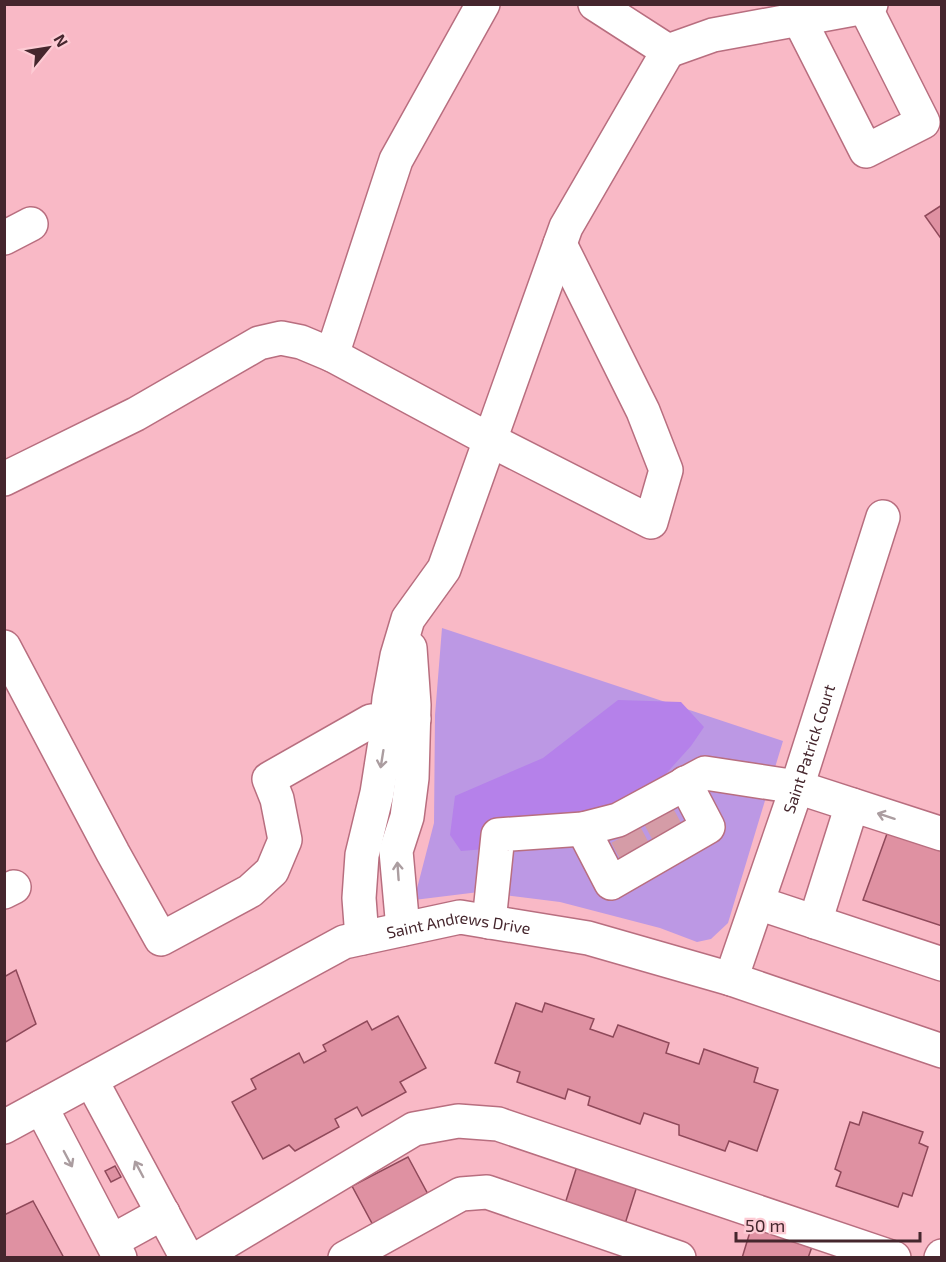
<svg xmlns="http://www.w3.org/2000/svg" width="946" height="1262" font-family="'Exo 2',sans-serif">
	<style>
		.green { fill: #bc98e4 }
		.forest { fill: #b581ea }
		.building { fill: #df91a2; stroke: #8f495a; stroke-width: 1.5 }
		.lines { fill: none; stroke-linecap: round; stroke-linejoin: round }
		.minor-tunnel { stroke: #d59ca7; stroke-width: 33; stroke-dasharray: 33 16; stroke-linecap: butt }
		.minor-casing { stroke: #b86e7f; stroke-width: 36 }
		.minor { stroke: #fff; stroke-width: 33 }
		.oneway { stroke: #ab9da0 }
		.labels { text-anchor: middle; stroke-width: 6; stroke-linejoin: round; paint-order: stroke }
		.street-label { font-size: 16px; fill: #45262d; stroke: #fdcbd4 }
	</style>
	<rect width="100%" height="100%" fill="#f9b9c6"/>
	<path class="green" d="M442,628L783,741L728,923L711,939L697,942L660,928L560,902L479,892L414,900L434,823L435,715Z"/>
	<path class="forest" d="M618,700L681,702L704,727L691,746L664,776L534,845L461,851L450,835L455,796L543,758Z"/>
	<g class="building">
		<path d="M942,205V240L925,216Z"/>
		<path d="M888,831L942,849V926L863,900Z"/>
		<path d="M16,970L36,1024L4,1043V977Z"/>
		<path d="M516,1003L542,1012L545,1003L594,1019L590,1029L613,1037L618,1025L669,1043L666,1053L699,1064L704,1049L758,1068L754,1082L778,1090L757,1151L729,1141L725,1151L679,1135V1125L644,1113L640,1124L588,1105L590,1097L568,1089L565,1099L517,1082L520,1072L495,1063Z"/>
		<path d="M398,1016L426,1068L400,1082L406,1092L362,1116L357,1107L335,1119L339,1127L295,1151L289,1145L263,1159L232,1102L256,1089L251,1079L299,1053L304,1063L326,1051L323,1045L367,1021L372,1030Z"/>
		<path d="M863,1112L923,1132L919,1143L928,1147L912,1196L903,1193L898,1207L836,1186L841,1172L835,1169L850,1122L859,1125Z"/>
		<path d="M408,1157L430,1198L374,1227L352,1186Z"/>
		<path d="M578,1163L638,1183L624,1227L564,1207Z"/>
		<path d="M115,1166L121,1177L111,1182L105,1171Z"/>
		<path d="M33,1201L64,1258H4V1215Z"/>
		<path d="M753,1222L814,1241L808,1258H742Z"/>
	</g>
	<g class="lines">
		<g class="minor-tunnel">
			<path d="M659,817L671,839"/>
			<path d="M626,835L637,856"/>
		</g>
		<g class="minor-casing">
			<g id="minor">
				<path d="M595,4L668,51L713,35L865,7L871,4"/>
				<path d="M799,19L866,151L923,122L865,7"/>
				<path d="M4,238L31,224"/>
				<path d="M332,355L490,440L651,522L666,470L643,411L560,244"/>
				<path d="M4,479L136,414L259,343L281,338L301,342L332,355L396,160L483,4"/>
				<path d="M4,647L113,853L161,939L250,891L272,871L285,840L277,799L269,779L371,721L414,719"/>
				<path d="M583,829L611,883L708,827L685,783"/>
				<path d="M4,892L14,887"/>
				<path d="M758,903L942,964"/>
				<path d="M489,922L498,835L583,829L618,820L705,773L797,787L942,834"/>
				<path d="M815,922L852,805"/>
				<path d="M403,929L396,851L407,817L412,778L414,705L410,648"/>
				<path d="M362,938L359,898L362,855L377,793L385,742L389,699L397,656L408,619L444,569L566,227L668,51"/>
				<path id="s1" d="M731,979L797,787L883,517"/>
				<path d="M91,1080L187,1258"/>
				<path d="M41,1107L120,1258"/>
				<path id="s2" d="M4,1127L344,942L460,917L588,938L731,979L942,1051"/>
				<path d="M112,1241L163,1213"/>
				<path d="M199,1258L414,1129L458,1121L498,1124L894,1258"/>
				<path d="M345,1258L461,1194L487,1192L679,1258"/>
				<path d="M941,1258L942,1256"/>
			</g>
		</g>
		<use href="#minor" class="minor"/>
	</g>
	<defs><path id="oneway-shaft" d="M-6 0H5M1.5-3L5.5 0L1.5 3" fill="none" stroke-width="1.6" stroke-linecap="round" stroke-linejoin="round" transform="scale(1.5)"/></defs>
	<g class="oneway">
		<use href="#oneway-shaft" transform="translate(382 759) rotate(99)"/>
		<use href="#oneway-shaft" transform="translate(886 816) rotate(-162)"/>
		<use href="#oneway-shaft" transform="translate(398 871) rotate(-94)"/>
		<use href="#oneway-shaft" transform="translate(68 1159) rotate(62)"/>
		<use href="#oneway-shaft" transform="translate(139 1169) rotate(-118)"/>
	</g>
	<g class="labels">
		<g class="street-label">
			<text dy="6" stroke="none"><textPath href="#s1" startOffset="243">Saint Patrick Court</textPath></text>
			<text dy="6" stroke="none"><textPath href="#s2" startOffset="504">Saint Andrews Drive</textPath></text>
		</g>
	</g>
	<rect width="946" height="1262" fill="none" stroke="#45262d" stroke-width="12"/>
	<g transform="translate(48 48) rotate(60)" stroke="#fdcbd4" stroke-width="4.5" paint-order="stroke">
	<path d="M0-4.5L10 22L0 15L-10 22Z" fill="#45262d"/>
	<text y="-9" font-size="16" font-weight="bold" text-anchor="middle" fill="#45262d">N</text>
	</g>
	<path d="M736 1232v9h184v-9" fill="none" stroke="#45262d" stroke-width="3"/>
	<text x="745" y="1232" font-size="18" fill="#45262d" stroke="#fdcbd4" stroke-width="4.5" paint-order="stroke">50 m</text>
</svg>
